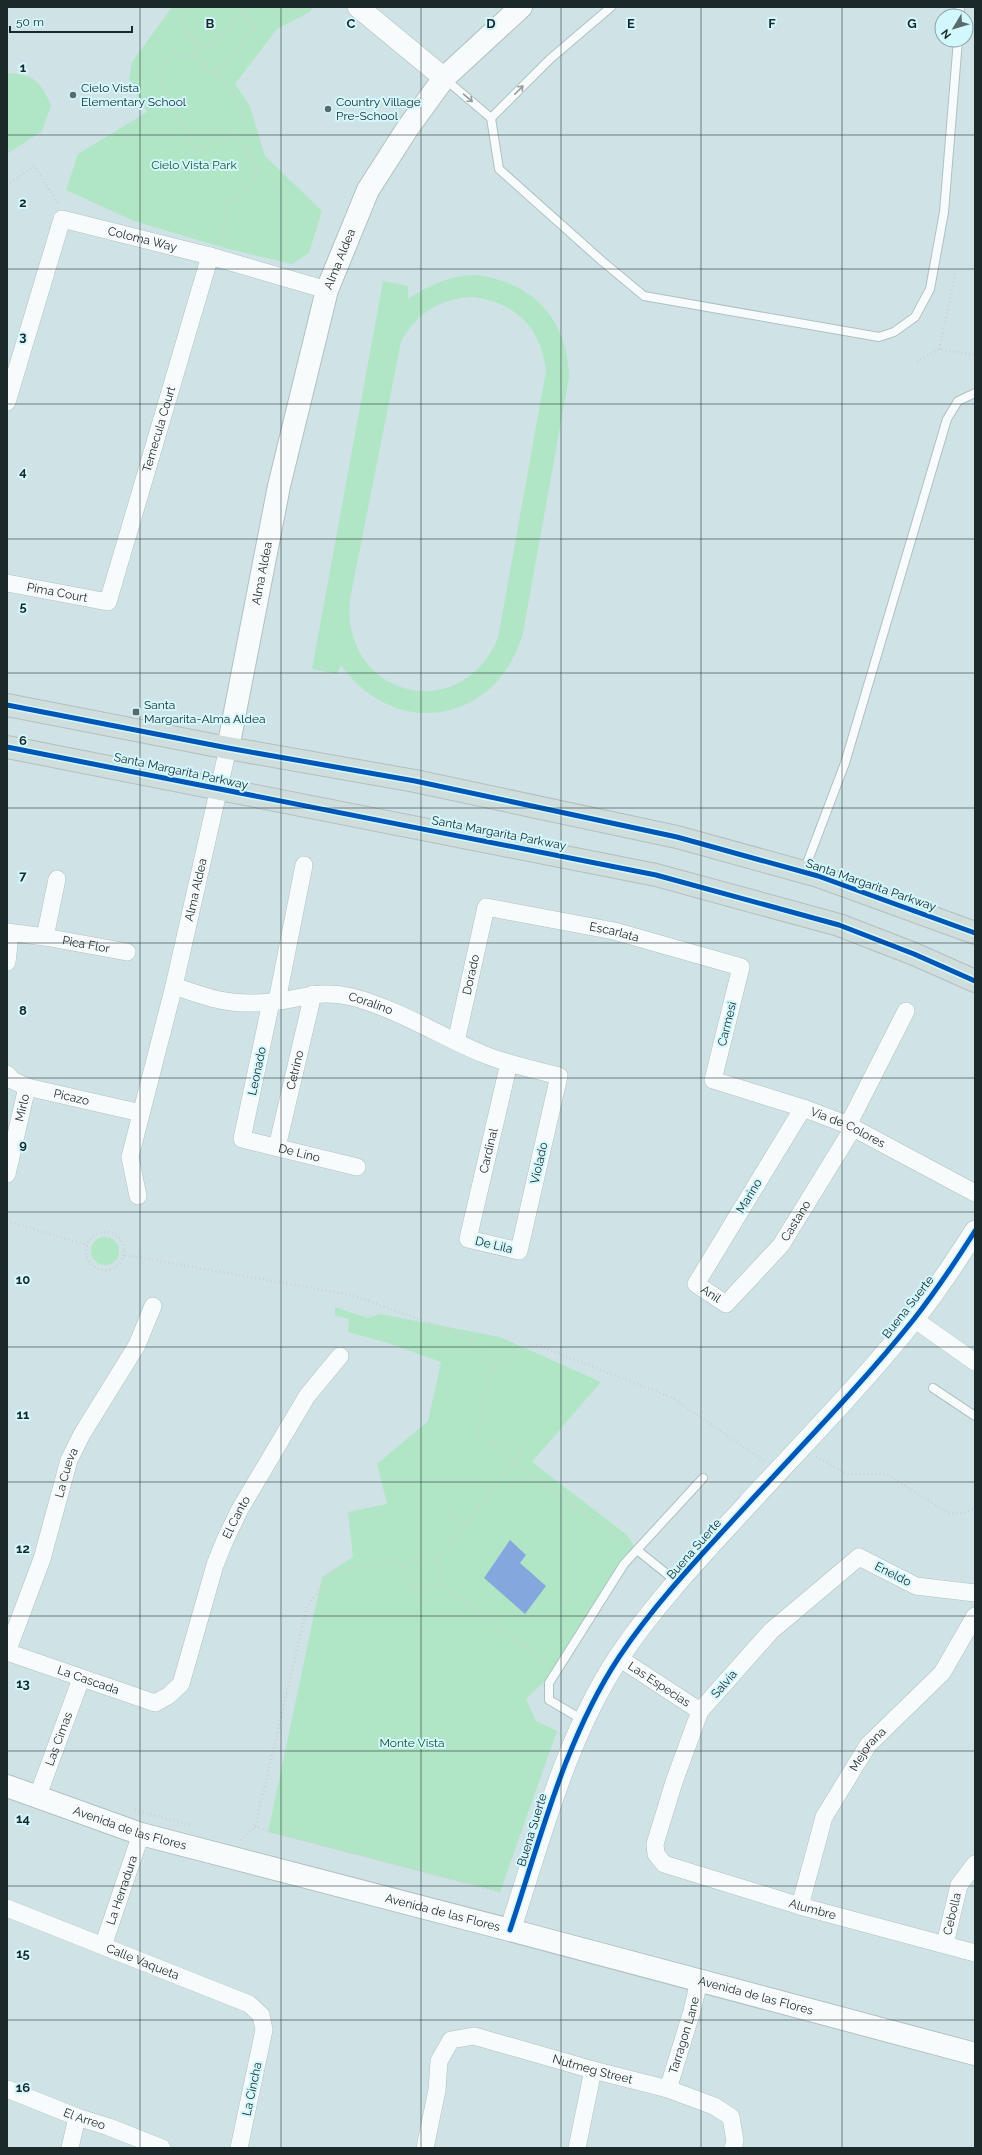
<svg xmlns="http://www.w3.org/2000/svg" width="982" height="2155" font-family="Raleway,sans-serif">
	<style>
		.green { fill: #b0e6c5; fill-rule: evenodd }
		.water { fill: #84a8de }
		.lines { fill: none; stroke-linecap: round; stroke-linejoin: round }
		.service-casing { stroke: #b0c0c2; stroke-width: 10 }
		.minor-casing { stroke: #b0c0c2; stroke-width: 18 }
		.tertiary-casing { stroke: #b0c0c2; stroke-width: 22 }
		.secondary-casing { stroke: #b0c0c2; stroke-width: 24 }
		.primary-casing { stroke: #b3bec0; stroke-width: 24 }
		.path { stroke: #ccd1d2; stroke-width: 2.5; stroke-dasharray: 1 3; stroke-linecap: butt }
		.service { stroke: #f8fbfb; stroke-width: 8 }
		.minor { stroke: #f8fbfb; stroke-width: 17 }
		.tertiary { stroke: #f8fbfb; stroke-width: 21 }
		.secondary { stroke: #f8fbfb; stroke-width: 22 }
		.primary { stroke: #cfdedd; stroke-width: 22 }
		.cycleway-casing { stroke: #d2f8fd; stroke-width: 8 }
		.cycleway { stroke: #0057b8; stroke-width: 5 }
		.oneway { stroke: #959c9d }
		.grid { fill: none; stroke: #1b292b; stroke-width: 1; stroke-opacity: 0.55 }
		.poi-dot { fill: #5a6a6c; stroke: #d2f8fd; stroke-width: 1.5 }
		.labels { text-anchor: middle; stroke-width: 4; stroke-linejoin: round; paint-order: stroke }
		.poi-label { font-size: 12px; fill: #1b292b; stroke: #d2f8fd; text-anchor: start }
		.park-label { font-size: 12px; fill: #15532a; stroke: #d2f8fd }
		.street-label { font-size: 12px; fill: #1b292b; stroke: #d2f8fd }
		.grid-label { font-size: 13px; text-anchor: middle; font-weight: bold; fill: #1b292b; stroke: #d2f8fd; stroke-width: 4; stroke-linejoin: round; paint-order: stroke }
	</style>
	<rect width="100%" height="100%" fill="#cfe3e6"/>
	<g class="green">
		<path d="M172,7H313L310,12L277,29L235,84L250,106L265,156L322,211L309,253L292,264L225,248L134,221L66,190L78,154L147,112L129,79L132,62Z"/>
		<path d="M7,73C34,74 41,82 51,106L42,131L7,154Z"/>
		<path d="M475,275C532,281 568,319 569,377L523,633C498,723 396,742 341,665L337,674L312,669L383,281L408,286V299C429,285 448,276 475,275ZM472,297C515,302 541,327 546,371L498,638C460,728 340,696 350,599L401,342C416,313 440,299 472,297Z"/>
		<circle cx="105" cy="1251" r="14"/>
		<path d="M335,1307L368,1318L380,1314L500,1337L601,1382L532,1462L627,1535L637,1550L557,1670L526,1699L536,1721L557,1731L500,1892L268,1832L322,1577L353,1557L348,1512L387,1504L377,1464L428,1421L441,1362L388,1343L348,1332L349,1319L335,1315Z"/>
	</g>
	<path class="water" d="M510,1540L526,1555L520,1563L546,1586L525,1614L484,1578Z"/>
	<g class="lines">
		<g class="service-casing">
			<g id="service">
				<path d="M959,16L960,7"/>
				<path d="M445,79L491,118L499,169L602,261L644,296L879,337L894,332L915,317L930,289L944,212L958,40"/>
				<path d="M491,118L550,59L611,7"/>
				<path d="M804,871L845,763L947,419L958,401L975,393"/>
				<path d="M933,1388L975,1416"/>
				<path d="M637,1550L677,1582"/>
				<path d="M583,1720L549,1700V1683L624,1564L703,1478"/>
			</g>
		</g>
		<g class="minor-casing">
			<g id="minor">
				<path id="s1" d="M7,402L62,219L210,256L327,290"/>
				<path id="s2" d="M7,583L108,602L210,256"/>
				<path id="s3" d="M7,932L45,937L127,952"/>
				<path d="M7,935L9,944L7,962"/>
				<path d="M45,937L57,879"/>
				<path id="s4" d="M174,986C211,999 231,1006 271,1002C302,999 320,989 352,997C398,1009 440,1036 483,1054C507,1064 533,1069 559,1076L519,1251L468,1239L509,1063"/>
				<path d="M277,1001L304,865"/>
				<path id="s5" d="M271,1002L242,1139L357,1167"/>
				<path id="s6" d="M456,1042L486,907L614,931L741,967L713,1080L803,1108L848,1125L975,1193"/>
				<path id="s7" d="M7,1074L12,1080L27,1087L141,1113"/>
				<path id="s8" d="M803,1108L696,1284L726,1304L781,1245L853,1128"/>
				<path d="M848,1125L906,1011"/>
				<path id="s9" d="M277,1147L313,994"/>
				<path id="s10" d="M7,1174L27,1087"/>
				<path id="s11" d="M138,1196L130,1157L174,986L228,748"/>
				<path d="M914,1319L975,1362"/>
				<path id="s12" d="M975,1593L916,1586L859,1557L771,1631L700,1711L674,1782L655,1844L656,1854L664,1864L800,1906L975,1953"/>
				<path id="s13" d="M7,1652L155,1703L168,1696L181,1684L215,1565L225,1540L240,1509L307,1396L340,1356"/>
				<path id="s14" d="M7,1652L42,1559L69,1460L82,1434L137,1345L153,1306"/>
				<path id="s15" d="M619,1658L700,1711"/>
				<path id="s16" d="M37,1798L81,1679"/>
				<path id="s17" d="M800,1906L824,1817L868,1745L942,1673L975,1616"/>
				<path id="s18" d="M7,1908L249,2004L261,2015L264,2030L239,2148"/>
				<path id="s19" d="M945,1944L959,1885L975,1864"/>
				<path id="s20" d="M103,1946L141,1834"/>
				<path id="s21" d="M7,2089L77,2117L109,2127L162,2148"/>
				<path id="s22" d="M668,2089L692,2011L699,1981"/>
				<path d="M70,2148L77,2117"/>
				<path id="s23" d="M425,2148L437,2090L439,2061L451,2040L474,2036L593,2070L668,2089L714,2106L731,2117L735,2141L733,2148"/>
				<path d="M577,2148L593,2070"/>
			</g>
		</g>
		<g class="tertiary-casing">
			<g id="tertiary">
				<path d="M358,7L444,78"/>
				<path d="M510,1930C541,1837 565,1739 619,1657C655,1603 702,1554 746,1506C802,1445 862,1384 914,1319C936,1291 956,1261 975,1231"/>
			</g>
		</g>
		<g class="secondary-casing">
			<g id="secondary">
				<path id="s24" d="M228,748L279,486L327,290L368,190L407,129L444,78L521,7"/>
				<path id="s25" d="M7,1786L141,1834L510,1930L975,2054"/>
			</g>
		</g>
		<g class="primary-casing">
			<g id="primary">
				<path d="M7,705L228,748L415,781L677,837L818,876L975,933"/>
				<path d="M7,747L656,875L839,925L914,954L975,981"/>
			</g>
		</g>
		<g class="path">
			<path d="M193,7L180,21L199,45L211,47L245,7"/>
			<path d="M287,7L293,11L305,7"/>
			<path d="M195,55L199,45"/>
			<path d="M216,74L255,27L241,13"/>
			<path d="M7,185L34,166L58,203"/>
			<path d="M218,242L227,225L224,203L250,187L258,170L234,133L243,111L230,87L195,55L171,54L157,77L196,152L234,133"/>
			<path d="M939,349L956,271"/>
			<path d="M917,362L939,349L975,355"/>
			<path d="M7,1221L87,1245"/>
			<circle cx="105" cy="1251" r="19"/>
			<path d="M125,1255L352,1295L468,1337L492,1368L534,1344L673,1398L764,1461"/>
			<path d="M492,1368L478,1432L513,1462L627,1543"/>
			<path d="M816,1457L847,1474H886L949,1513L959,1514L975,1509"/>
			<path d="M439,1503L463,1525"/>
			<path d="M437,1559L524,1448"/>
			<path d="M402,1566L437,1559L443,1586"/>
			<path d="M135,1810L190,1825"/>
			<path d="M255,1827L500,1892"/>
			<path d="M241,1840L255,1827L307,1607L333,1570L388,1561L402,1566L414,1586H443L549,1664"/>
		</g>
		<use href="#service" class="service"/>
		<use href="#minor" class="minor"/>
		<use href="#tertiary" class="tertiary"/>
		<use href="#secondary" class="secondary"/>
		<use href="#primary" class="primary"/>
		<g class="cycleway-casing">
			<g id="cycleway">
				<path d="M7,705L228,748L415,781L677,837L818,876L975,933"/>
				<path d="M7,747L656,875L839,925L914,954L975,981"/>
				<path d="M510,1930C541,1837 565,1739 619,1657C655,1603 702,1554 746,1506C802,1445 862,1384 914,1319C936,1291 956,1261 975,1231"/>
			</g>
		</g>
		<use href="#cycleway" class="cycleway"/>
	</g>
	<defs><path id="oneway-shaft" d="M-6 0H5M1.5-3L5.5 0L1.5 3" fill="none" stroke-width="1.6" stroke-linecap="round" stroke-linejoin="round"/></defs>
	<g class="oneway">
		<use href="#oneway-shaft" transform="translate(519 90) rotate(-45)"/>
		<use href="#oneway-shaft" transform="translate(468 98) rotate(40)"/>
	</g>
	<path class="grid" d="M140,7V2148M281,7V2148M421,7V2148M561,7V2148M701,7V2148M842,7V2148M7,135H975M7,269H975M7,404H975M7,539H975M7,673H975M7,808H975M7,943H975M7,1078H975M7,1212H975M7,1347H975M7,1482H975M7,1616H975M7,1751H975M7,1886H975M7,2020H975"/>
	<g class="poi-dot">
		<circle cx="73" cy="95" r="4"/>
		<circle cx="328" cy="109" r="4"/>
		<rect x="132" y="708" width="8" height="8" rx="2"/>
	</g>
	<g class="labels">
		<g class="poi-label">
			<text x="81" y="92">Cielo Vista<tspan x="81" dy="14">Elementary School</tspan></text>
			<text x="336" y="106">Country Village<tspan x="336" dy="14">Pre-School</tspan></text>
			<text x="144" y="709">Santa<tspan x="144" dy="14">Margarita-Alma Aldea</tspan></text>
		</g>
		<g class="park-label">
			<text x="194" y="169">Cielo Vista Park</text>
			<text x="412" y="1747">Monte Vista</text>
		</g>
		<g class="street-label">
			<text dy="4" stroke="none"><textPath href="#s1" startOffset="274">Coloma Way</textPath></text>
			<text dy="4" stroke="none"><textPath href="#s24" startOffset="502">Alma Aldea</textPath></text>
			<text dy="4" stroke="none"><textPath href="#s2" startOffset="283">Temecula Court</textPath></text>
			<text dy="4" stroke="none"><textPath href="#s24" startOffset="178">Alma Aldea</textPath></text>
			<text dy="4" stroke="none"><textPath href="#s2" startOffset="51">Pima Court</textPath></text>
			<text transform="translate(181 771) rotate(12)" y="4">Santa Margarita Parkway</text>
			<text transform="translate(499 833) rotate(11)" y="4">Santa Margarita Parkway</text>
			<text transform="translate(871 885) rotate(19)" y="4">Santa Margarita Parkway</text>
			<text dy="4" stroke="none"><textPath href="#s11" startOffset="315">Alma Aldea</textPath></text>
			<text dy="4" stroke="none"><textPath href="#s6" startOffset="269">Escarlata</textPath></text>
			<text dy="4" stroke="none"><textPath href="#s3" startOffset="80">Pica Flor</textPath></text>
			<text dy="4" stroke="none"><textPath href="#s6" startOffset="69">Dorado</textPath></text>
			<text dy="4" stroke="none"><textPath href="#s4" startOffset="201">Coralino</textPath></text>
			<text transform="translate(727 1024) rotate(-76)" y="4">Carmesi</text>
			<text transform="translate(257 1071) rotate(-78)" y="4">Leonado</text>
			<text dy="4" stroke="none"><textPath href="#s9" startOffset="79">Cetrino</textPath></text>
			<text dy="4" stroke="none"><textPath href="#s7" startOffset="70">Picazo</textPath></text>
			<text dy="4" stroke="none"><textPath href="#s10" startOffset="68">Mirlo</textPath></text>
			<text dy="4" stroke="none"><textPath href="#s6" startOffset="660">Via de Colores</textPath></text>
			<text dy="4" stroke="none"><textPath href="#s4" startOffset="726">Cardinal</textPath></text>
			<text dy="4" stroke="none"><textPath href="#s5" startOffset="199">De Lino</textPath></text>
			<text transform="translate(539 1163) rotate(-77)" y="4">Violado</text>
			<text transform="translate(749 1196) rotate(-59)" y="4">Marino</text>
			<text dy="4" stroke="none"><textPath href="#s8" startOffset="351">Castano</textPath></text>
			<text transform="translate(494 1245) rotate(13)" y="4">De Lila</text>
			<text dy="4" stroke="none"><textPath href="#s8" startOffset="224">Anil</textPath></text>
			<text transform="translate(908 1307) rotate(-52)" y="4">Buena Suerte</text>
			<text dy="4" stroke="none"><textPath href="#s14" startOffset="189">La Cueva</textPath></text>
			<text dy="4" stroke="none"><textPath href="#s13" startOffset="365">El Canto</textPath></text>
			<text transform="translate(694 1549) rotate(-49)" y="4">Buena Suerte</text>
			<text transform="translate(893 1574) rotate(27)" y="4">Eneldo</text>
			<text dy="4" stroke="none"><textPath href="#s13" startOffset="86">La Cascada</textPath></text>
			<text dy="4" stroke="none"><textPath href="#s15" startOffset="48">Las Especias</textPath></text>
			<text transform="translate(724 1684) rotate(-49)" y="4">Salvia</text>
			<text dy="4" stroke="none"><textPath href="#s16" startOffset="63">Las Cimas</textPath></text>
			<text dy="4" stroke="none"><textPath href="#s17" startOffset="173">Mejorana</textPath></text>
			<text dy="4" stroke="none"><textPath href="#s25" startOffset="130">Avenida de las Flores</textPath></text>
			<text transform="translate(532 1830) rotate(-73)" y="4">Buena Suerte</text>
			<text dy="4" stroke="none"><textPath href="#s20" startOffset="59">La Herradura</textPath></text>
			<text dy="4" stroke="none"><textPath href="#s12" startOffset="664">Alumbre</textPath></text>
			<text dy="4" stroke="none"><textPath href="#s25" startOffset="454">Avenida de las Flores</textPath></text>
			<text dy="4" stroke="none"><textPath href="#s19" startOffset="31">Cebolla</textPath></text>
			<text dy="4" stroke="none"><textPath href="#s18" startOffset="146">Calle Vaqueta</textPath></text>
			<text dy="4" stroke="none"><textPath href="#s25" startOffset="778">Avenida de las Flores</textPath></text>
			<text dy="4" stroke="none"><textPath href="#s22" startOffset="56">Tarragon Lane</textPath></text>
			<text dy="4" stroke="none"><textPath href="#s23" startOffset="259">Nutmeg Street</textPath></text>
			<text transform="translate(252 2089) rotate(-78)" y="4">La Cincha</text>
			<text dy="4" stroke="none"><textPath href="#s21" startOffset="83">El Arreo</textPath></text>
		</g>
	</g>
	<g class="grid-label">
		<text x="210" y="28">B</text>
		<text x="351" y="28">C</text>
		<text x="491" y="28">D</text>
		<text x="631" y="28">E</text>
		<text x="772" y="28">F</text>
		<text x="912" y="28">G</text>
		<text x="23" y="72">1</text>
		<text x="23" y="207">2</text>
		<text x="23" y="341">3</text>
		<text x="23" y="476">4</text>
		<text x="23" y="611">5</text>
		<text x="23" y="745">6</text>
		<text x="23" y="880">7</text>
		<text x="23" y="1015">8</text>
		<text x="23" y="1149">9</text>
		<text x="23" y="1284">10</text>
		<text x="23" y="1419">11</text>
		<text x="23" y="1553">12</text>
		<text x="23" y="1688">13</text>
		<text x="23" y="1823">14</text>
		<text x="23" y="1958">15</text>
		<text x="23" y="2092">16</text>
	</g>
	<rect width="982" height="2155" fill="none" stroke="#1b292b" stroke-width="16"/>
	<g transform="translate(954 28) rotate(232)"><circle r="19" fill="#d2f8fd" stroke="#89a5a9"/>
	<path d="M0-3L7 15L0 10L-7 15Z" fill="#5a6a6c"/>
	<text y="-6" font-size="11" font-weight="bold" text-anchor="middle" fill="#1b292b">N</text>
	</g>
	<path d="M10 26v6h122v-6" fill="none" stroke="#1b292b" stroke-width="2"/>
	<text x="16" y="26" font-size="12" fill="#1b292b" stroke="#d2f8fd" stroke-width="3" paint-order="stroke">50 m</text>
</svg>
